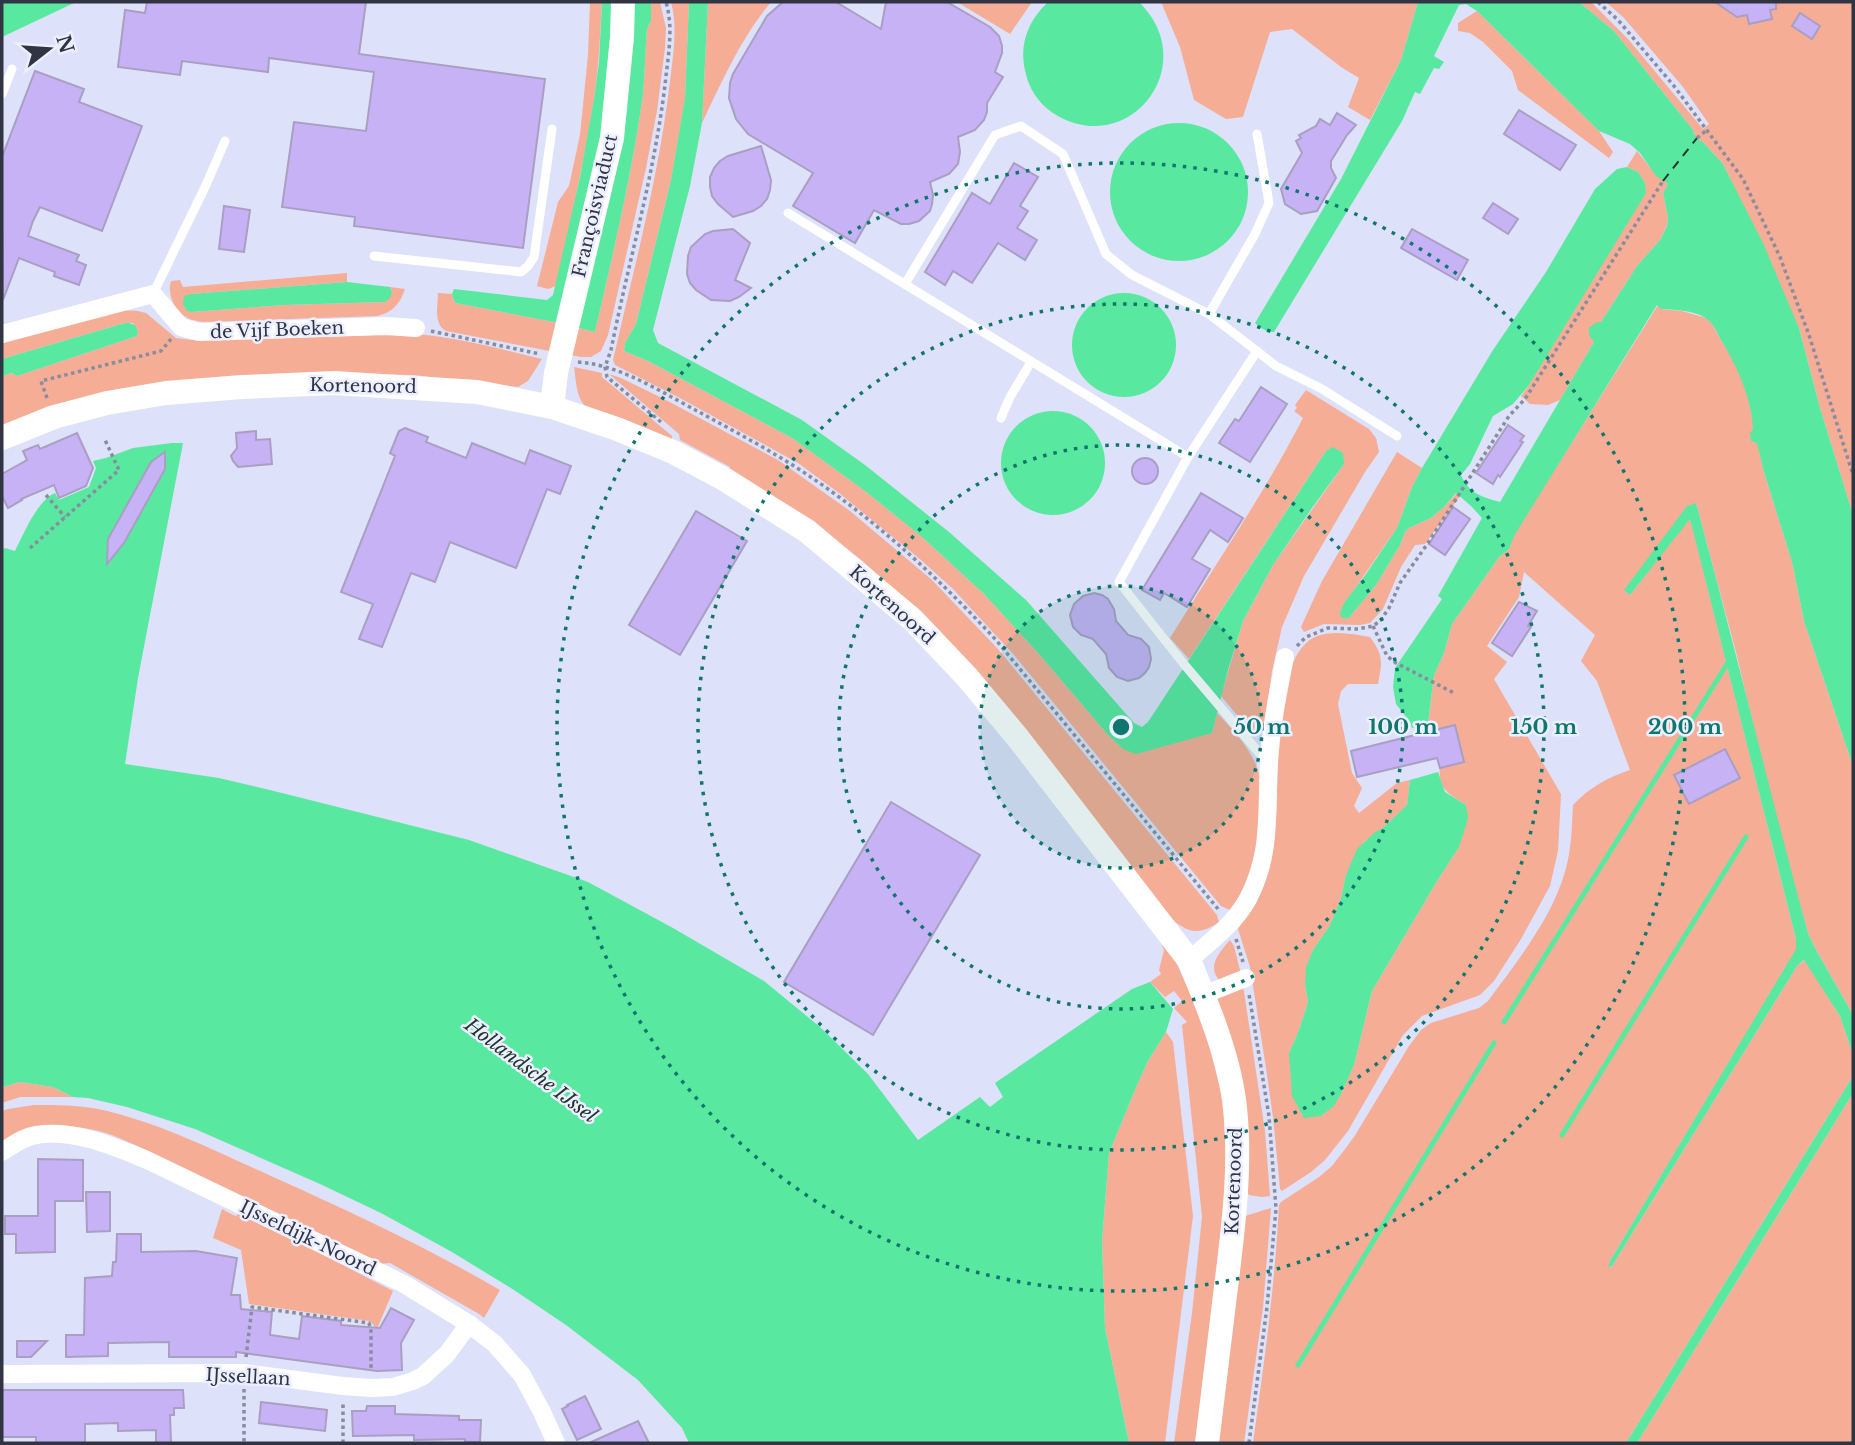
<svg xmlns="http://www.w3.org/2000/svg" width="1855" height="1445" font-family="'Libre Baskerville',serif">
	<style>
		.green { fill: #f6ad96 }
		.water { fill: #59e8a0 }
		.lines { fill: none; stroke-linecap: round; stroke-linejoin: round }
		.stream { stroke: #59e8a0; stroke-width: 5 }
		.ferry { stroke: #20372a; stroke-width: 2; stroke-dasharray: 9 7; stroke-linecap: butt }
		.building { fill: #c7b2f6; stroke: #a99fc3; stroke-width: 2 }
		.path { stroke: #888c9f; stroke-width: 3.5; stroke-dasharray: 3.5 3.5; stroke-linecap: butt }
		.lane { stroke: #fff; stroke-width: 9 }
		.street { stroke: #fff; stroke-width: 18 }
		.secondary { stroke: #fff; stroke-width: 24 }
		.ring { fill: none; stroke: #0f766e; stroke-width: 3.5; stroke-dasharray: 3.5 7 }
		.labels { text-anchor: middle; stroke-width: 5; stroke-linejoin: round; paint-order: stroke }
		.street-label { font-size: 18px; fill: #313442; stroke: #ecefff }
		.water-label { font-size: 19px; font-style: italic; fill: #20372a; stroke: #ecefff }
		.centre { fill: #0f766e; stroke: #ecefff; stroke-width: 3.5 }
		.ring-label { font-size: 21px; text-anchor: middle; font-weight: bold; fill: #0f766e; stroke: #ecefff; stroke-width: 5; stroke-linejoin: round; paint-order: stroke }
	</style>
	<rect width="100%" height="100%" fill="#dde1f9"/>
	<g class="green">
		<path d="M590,2H602C600,34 599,67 594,99C584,162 570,224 556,286L548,289L537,286L558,202L569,186L580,135L588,55Z"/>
		<path d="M651,2H660L666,28L665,48L657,111L646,168L608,335L601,351L591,357H581L446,331C433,323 438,306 438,293L452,294L455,303L554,322L595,332C613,253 632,174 643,94C645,72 645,50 647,29L651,21Z"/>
		<path d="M671,2H689L685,99L671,180L636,324L625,343L624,351L648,361L792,438L865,491L922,537L984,594L1039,654L1108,735L1123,749L1212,733L1217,713C1233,730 1250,747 1258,770C1269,805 1254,882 1230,910L1221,906L1014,655L953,589L921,560L839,493L798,463L678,397L615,365L613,360C634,268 659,176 670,81C673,55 678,28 671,2Z"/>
		<path d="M708,2H771C741,38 722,81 702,123Z"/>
		<path d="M957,2H1032L1010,34Z"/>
		<path d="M1161,2H1418L1401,60L1370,120L1348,107L1359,78L1341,67L1292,29L1270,32L1243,117L1226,119L1194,100L1180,47Z"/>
		<path d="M1579,2H1591L1628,39L1703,129L1709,124L1683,87L1624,18L1606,2H1853V515L1820,408L1799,328L1729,176L1723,164L1702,141L1700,142L1693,133L1694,131L1614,31Z"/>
		<path d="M1477,11L1599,131L1613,152L1609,158L1518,90L1512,71L1483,42L1470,33L1458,31V23Z"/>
		<path d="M1637,151L1656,175L1668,184L1663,193L1668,217L1667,225L1660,240L1637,266L1601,322L1594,342L1560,400L1548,405L1530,404L1521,396L1529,385L1645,183L1638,172L1627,167Z"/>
		<path d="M347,273V282L191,294L185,308L191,312L285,305L385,302L392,292L390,287L405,289C400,304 392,313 377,316L203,322C198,321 190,320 186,317C174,310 167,294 171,281L180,280L183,287Z"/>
		<path d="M1658,305L1661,309L1682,311L1703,317L1710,321L1730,354L1745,384L1764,472L1792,562L1804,621L1853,766V1015L1815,948L1808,933L1770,797L1736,652L1696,503L1625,590L1630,595L1690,518L1796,939V950L1610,1261L1609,1268L1612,1266L1797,966L1805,960L1840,1016L1853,1055V1076L1626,1443H1253C1264,1364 1275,1285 1279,1205L1281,1202L1319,1177L1332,1166L1342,1153L1354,1137L1409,1046L1421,1030L1431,1023L1479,1008L1488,1001C1520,957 1560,909 1569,854C1572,838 1572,821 1573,805C1590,787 1607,778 1630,770L1597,681L1581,661L1595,635L1524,572L1519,597L1487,646L1507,662L1494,679L1561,794L1558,851L1550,886L1521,939L1494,981L1480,995L1422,1016L1403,1035L1348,1131L1325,1160L1311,1172L1282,1191L1280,1189L1273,1117L1266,1068L1250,967L1238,929C1251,909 1257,887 1264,865C1268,855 1273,844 1274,834C1282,789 1267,657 1317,636C1333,630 1354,634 1370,637C1384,656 1382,662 1378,684H1348L1341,691L1338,704L1352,773L1362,788L1354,806L1359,813L1397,783L1410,780L1407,805L1384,827L1364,842L1346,875L1341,898L1330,925L1313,950L1305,984L1308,1002L1299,1030L1289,1053L1321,1116L1334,1105L1342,1092L1354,1065L1372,991L1437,881L1459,847L1466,805C1451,795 1437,789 1440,768L1464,762L1455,726L1431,731L1428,724L1434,675L1444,653L1452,624L1499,557L1509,549L1513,536Z"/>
		<path d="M121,310L138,311L146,313L176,338L193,340L414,334C457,337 500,349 542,359L528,381L518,387L413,375L325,373L2,430V376L12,373L17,376L137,336L138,332L133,323H125L2,359V343Z"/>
		<path d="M574,367L602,373V377L672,436V440L584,405C576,395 576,380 574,367Z"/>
		<path d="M609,374L621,378L664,399L778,460L850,511L932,580L998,649L1217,915L1219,922C1198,937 1186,932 1168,916L919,612L860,559L809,520L729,470L730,467L680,440L679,434Z"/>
		<path d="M1306,390L1369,429L1376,438L1379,452L1365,472L1304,576L1282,627L1272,671L1265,725L1261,730L1253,734L1221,696L1243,621L1273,565L1344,464L1326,451L1189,659L1170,638C1215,565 1264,494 1303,418L1294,411L1297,408L1295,405Z"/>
		<path d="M1397,452L1422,468L1412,487L1397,528L1342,607L1348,619L1376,585L1400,545L1405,532L1409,528L1431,518L1444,507L1457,493L1460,496L1425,544L1415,545L1401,567L1383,609L1370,623L1360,625L1324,624L1304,632L1301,627L1322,581Z"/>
		<path d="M1230,940L1234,946L1241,974L1220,981C1206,966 1220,952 1230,940Z"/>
		<path d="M1161,944L1175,960L1203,1021L1223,1100L1228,1188L1197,1443H1174L1192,1313L1202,1217L1182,1025L1187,1022L1174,1008L1182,1001L1174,991L1165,997L1150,982L1161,974L1159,970L1164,950Z"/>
		<path d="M1243,985L1265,1131L1270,1196L1262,1197L1249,1195L1245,1189L1215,996Z"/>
		<path d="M1166,1032L1173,1042L1193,1216L1165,1443H1129L1105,1328L1102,1241L1109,1153L1137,1085L1148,1061Z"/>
		<path d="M20,1082L53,1087L73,1097H20L2,1103V1087Z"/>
		<path d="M1853,1093V1443H1637Z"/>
		<path d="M34,1105C55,1105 77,1105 98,1109C159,1122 215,1151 271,1176C349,1211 426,1247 500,1290L484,1318L479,1314L390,1263L378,1264L142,1148C130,1143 118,1137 106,1133C73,1123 33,1124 3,1141L2,1111L8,1109Z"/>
		<path d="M1271,1208L1263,1308L1244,1443H1218L1245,1216Z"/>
		<path d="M222,1209L235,1216L242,1213L393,1291L377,1329L370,1321L249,1304L241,1250L213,1238Z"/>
	</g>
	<g class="water">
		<path d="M2,2H76L2,37Z"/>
		<path d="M602,2H651V21L647,29C645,51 645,73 643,94C632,174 613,253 595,332L554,322L455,303L452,294L454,289L547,300L553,295L580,177L594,99L599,62Z"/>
		<path d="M689,2H708L702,123L690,186L653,330L658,343L802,420L865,465L949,532L1026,600L1134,723L1142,727L1148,722L1326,451L1333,447L1343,453L1344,464L1312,508L1273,565L1243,621L1228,670L1212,733L1136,754L1123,749L1108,735L1039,654L984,594L922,537L865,491L792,438L648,361L624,351L625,343L636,324L671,180L685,98Z"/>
		<path d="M1048,2H1139C1204,66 1127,161 1053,113C1038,103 1028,87 1025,70C1019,43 1029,20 1048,2Z"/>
		<path d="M1418,2H1579L1614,31L1694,131L1693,133L1700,141H1702L1723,164L1729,176L1763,243L1799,328L1820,408L1853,515V766L1804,621L1792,562L1764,472L1757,443L1751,441L1750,433L1753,429C1751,395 1737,367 1720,338C1717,332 1713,324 1708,320C1697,310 1675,310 1661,309L1657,305L1514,536L1509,549L1499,557L1452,624L1444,653L1434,675L1428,724L1412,728L1410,722L1396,704L1393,687L1395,668L1442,599L1438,596L1482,518L1471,506L1456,493L1444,507L1431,518L1409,528L1405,532L1400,545L1376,585L1348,619L1341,617L1340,613L1342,607L1346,600L1366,574L1397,528L1412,487L1422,468L1493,350L1546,272L1595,189L1617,169L1627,167L1638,172L1645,183L1646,193L1529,385L1513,404L1493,416L1470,464L1461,475C1468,493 1482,497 1500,502L1594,342L1589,335V328L1595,323L1601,322L1637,266L1660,240L1667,226L1668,217L1663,193L1668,184L1656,176L1640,153L1630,144L1599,131L1477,11L1466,4L1459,5L1434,56L1444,62L1439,69L1434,68L1420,94L1415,92L1402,121L1274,332C1266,332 1262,329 1255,323L1341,179L1401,60Z"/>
		<circle cx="1179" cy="192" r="69"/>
		<path d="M347,282L390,287L392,292L390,298L385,302L285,305L191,312L187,311L183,304L184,296L191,294Z"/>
		<circle cx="1124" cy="345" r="52"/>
		<path d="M125,323H129L135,325L138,332L137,336L17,376L12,373L2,376V359Z"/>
		<circle cx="1053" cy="463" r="52"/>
		<path d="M172,443H183L138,678L125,764L219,778L282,793L469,840L588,882L673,928L764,981L820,1027L868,1074L918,1140L980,1097L990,1107L1003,1097L995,1083L1132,989L1150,982L1173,1009L1166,1032L1148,1061L1137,1085L1109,1153L1102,1241L1105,1328L1129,1443H689L682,1428L638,1380L566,1325L514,1290L452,1252L381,1213L320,1184L195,1129L127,1107L88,1098L73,1097L53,1087L20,1082L2,1087V550L5,548L15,551C24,533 37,501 55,493L59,500L89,487L96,468L93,461L106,458L133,448Z"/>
		<path d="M1696,503C1735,646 1769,790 1808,933L1815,948L1853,1015V1055L1840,1016L1804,960L1797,966L1612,1266L1608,1268L1610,1261L1796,949V939L1690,519L1630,595L1624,590L1687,506Z"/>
		<path d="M1438,772L1445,792L1466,805L1468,819L1459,847L1437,881L1372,991L1354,1065L1342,1092L1334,1106L1321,1116L1304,1118L1292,1096L1289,1053L1299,1030L1308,1002L1305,984L1306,967L1313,950L1330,925L1341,898L1346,875L1357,849L1374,833L1384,827L1407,805L1410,780Z"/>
		<path d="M1853,1076V1093L1637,1443H1626Z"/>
	</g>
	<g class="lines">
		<g class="stream">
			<path d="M1504,1022L1727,664"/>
			<path d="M1562,1135L1746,837"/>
			<path d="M1298,1365L1494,1043"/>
		</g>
		<path class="ferry" d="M1663,181L1697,138"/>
	</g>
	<g class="building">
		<path d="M147,2H366L359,54L545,79L523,248L354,226L355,217L282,207L294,122L366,131L374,72L269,58L268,72L182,61L180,75L118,67L125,10L145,13Z"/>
		<path d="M783,2H836L881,29L886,2H947L990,27L999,36L1002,46V53L995,72L1003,77L987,103V112L984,120L975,130L958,137L960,152L958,164L949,174L930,182L933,195L932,204L930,211L919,221L909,224H901L874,210L855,243L793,206L813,173L748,134L736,119L729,98L730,83L733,74L767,16Z"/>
		<path d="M1715,2H1776V9L1770,10L1772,19L1749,24L1747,15L1737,17Z"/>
		<path d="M1800,13L1820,26L1812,39L1792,26Z"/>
		<path d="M35,71L84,89L79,102L142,126L102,231L40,207L33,221L28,236L79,255L76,261L86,265L79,285L54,276L55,272L19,258L3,300L2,157Z"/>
		<path d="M1519,110L1576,145L1560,170L1504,134Z"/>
		<path d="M1337,113L1356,125L1347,135L1331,161V168L1336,178L1317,211L1301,214L1285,204L1281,189L1302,153L1296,141L1301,138L1299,135L1316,126L1320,119L1330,125Z"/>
		<path d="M761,146L771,180L770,190L767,199L761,206L753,211L733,217L718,204L712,196L710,187V177L714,168L720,161L728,156Z"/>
		<path d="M1014,163L1038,177L1020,206L1028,211L1017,228L1037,240L1025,260L998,243L972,283L953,271L945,285L925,272L972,193L990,204Z"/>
		<path d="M1493,203L1518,219L1508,234L1483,218Z"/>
		<path d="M224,206L250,210L244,252L219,249Z"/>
		<path d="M733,229L750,243L735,280L751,288L739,297L730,301L711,300L696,290L690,283L687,274L688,256L691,247L705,234L713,231Z"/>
		<path d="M1412,229L1468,260L1457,280L1401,248Z"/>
		<path d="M1261,387L1287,404L1250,462L1219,443L1235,419L1239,421Z"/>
		<path d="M1508,425L1524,436L1520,441L1523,442L1500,477L1498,475L1493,484L1476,473Z"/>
		<path d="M405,428L428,437L426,442L466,458L472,443L525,464L530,450L571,466L560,494L547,489L516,568L450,542L435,582L411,573L382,647L359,639L373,604L341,592L395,456L390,453L399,431Z"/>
		<path d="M256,431V440L270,439L272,464L238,467L233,461L231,456L237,448L236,433Z"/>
		<path d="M77,433L93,468L86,486L59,498L54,485L21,499L22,500L8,508L2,496V474L27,460L23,451L38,445L40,449Z"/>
		<path d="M165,452V469L124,543L107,564L108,539L151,462Z"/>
		<circle cx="1145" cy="471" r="13"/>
		<path d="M1201,493L1243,518L1228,542L1210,530L1192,559L1210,569L1187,607L1164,593L1160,600L1142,590Z"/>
		<path d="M1453,507L1470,519L1445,555L1429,544Z"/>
		<path d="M696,511L747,541L680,655L629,625Z"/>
		<path d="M1094,593L1102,595L1108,599L1114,609L1116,621L1128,635L1141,639L1149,647L1151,659L1149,667L1145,673L1139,678L1128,681L1117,677L1109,668L1106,654L1093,639L1081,635L1073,627L1070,615L1074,604L1083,596Z"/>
		<path d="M1519,602L1537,611L1528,626L1531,627L1512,656L1492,643Z"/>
		<path d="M1455,725L1464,762L1440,768L1437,758L1357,777L1351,751Z"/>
		<path d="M1725,749L1740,778L1689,804L1674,775Z"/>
		<path d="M891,802L980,855L873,1035L784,982Z"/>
		<path d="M38,1159L83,1160V1201H55V1252L16,1253V1234H5V1216H38Z"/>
		<path d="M86,1192H110V1231L87,1232Z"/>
		<path d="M117,1234H141V1252L196,1251L237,1258L231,1295H240L241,1309L272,1312L270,1335L299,1339L302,1316L341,1321V1325L380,1328L391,1308L414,1320L401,1343L402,1370L377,1371L236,1352V1357H169V1342L108,1343V1356L66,1357V1335H84L85,1278L112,1276L113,1262H116Z"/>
		<path d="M17,1341H47L31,1357H17Z"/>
		<path d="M2,1390H183L184,1408H174V1415H170L171,1443H156V1430L118,1431V1423L85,1424V1443H36V1437H2Z"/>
		<path d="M585,1396L601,1429L577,1440L562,1409L568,1406L567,1405Z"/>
		<path d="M261,1402L327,1410L325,1431L259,1423Z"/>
		<path d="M367,1406H395V1414L459,1416V1420H481L480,1442H465V1439L414,1440V1435L353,1436L352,1411H366Z"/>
		<path d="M638,1421L649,1443H589Z"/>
	</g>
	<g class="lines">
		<g class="path">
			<path d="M1598,2L1618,20L1674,86L1743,179L1780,257L1809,335L1853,475"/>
			<path d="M1697,138L1707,130"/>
			<path d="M431,331L540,354"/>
			<path d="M578,362C587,363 596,364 605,367C636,375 672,398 701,413C732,430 764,447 794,466C869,514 936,575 996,640L1218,909"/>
			<path d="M47,398L41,381L161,351L171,339"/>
			<path d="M661,422L607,377L605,367L611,350C629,259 656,169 666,76C669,51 673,26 666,2"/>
			<path d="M46,495L65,517"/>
			<path d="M30,548L119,470L105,440"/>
			<path d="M1373,626L1387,656L1396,663L1454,693"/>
			<path d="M1297,646L1306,637L1328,628L1358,629L1373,626L1380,621L1389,608L1400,583L1428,543L1509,416L1525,399L1663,181"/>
			<path d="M1236,939L1243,962"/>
			<path d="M246,1357L252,1307L369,1323L371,1331V1370"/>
			<path d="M244,1389V1443"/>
			<path d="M343,1443V1402"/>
			<path d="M1249,1443L1267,1307L1276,1209L1269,1116L1249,994"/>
		</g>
		<g class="lane">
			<path d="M2,94L12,69"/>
			<path d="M788,213L1188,457"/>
			<path d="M374,256L521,272L528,266L534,257L552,129"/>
			<path d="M905,284L995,135L1021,126L1063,154L1106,254L1132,275L1209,314L1276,366L1322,389L1397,436"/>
			<path d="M153,294L206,185L225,141"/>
			<path d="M1209,314L1255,234L1269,203L1257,134"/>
			<path d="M1257,351L1188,457L1119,582L1183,663L1266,761"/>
			<path d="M1001,418L1010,397L1031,362"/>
		</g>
		<g class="street">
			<path d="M2,334L153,294L181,327L199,332L386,326L416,328"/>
			<path d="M1189,960C1210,942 1234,924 1248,899C1272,854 1266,811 1269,763C1271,727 1278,692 1285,657"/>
			<path d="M1203,995L1246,978"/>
			<path d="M2,1152C13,1145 23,1137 36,1135C74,1129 113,1146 147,1160L404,1284L469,1324L495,1344L522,1375L542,1412L556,1443"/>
			<path d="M2,1374L244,1373L343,1386L371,1388L393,1387L413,1381L423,1376L447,1354L469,1324"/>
		</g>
		<g class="secondary">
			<path d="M552,407L556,373L612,138L622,37L623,2"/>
			<path d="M2,438L54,417L107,403L166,393L242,387L334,383L477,392L552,407L617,429L673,452L724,479L807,531L913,620L967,677L1018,738L1189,960C1208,1006 1230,1059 1235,1108C1241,1165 1234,1222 1227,1279C1220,1333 1214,1388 1207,1443"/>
		</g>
	</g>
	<circle cx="1121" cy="727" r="141" fill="#0f766e" fill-opacity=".12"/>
	<g class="ring">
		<circle cx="1121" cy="727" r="141"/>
		<circle cx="1121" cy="727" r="282"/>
		<circle cx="1121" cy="727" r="423"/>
		<circle cx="1121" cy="727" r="564"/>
	</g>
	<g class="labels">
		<g class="street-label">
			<text transform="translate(595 206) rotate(-77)" y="6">Françoisviaduct</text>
			<text transform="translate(277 330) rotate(-2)" y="6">de Vijf Boeken</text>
			<text transform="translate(363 386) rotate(1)" y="6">Kortenoord</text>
			<text transform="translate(892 605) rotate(42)" y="6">Kortenoord</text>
			<text transform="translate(1234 1181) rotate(-88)" y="6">Kortenoord</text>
			<text transform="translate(308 1238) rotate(26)" y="6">IJsseldijk-Noord</text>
			<text transform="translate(248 1377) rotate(3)" y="6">IJssellaan</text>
		</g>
		<g class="water-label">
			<text transform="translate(531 1070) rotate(37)" y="7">Hollandsche IJssel</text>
		</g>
	</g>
	<circle cx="1121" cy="727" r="10" class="centre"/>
	<g class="ring-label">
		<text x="1262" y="734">50 m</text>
		<text x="1403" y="734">100 m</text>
		<text x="1544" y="734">150 m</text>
		<text x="1685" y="734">200 m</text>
	</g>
	<rect width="1855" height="1445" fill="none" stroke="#313442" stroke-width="7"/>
	<g transform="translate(49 49) rotate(73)" stroke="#ecefff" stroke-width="5" paint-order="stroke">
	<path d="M0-5L12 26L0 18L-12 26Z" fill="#313442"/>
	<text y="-10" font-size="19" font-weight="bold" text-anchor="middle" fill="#313442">N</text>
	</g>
</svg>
